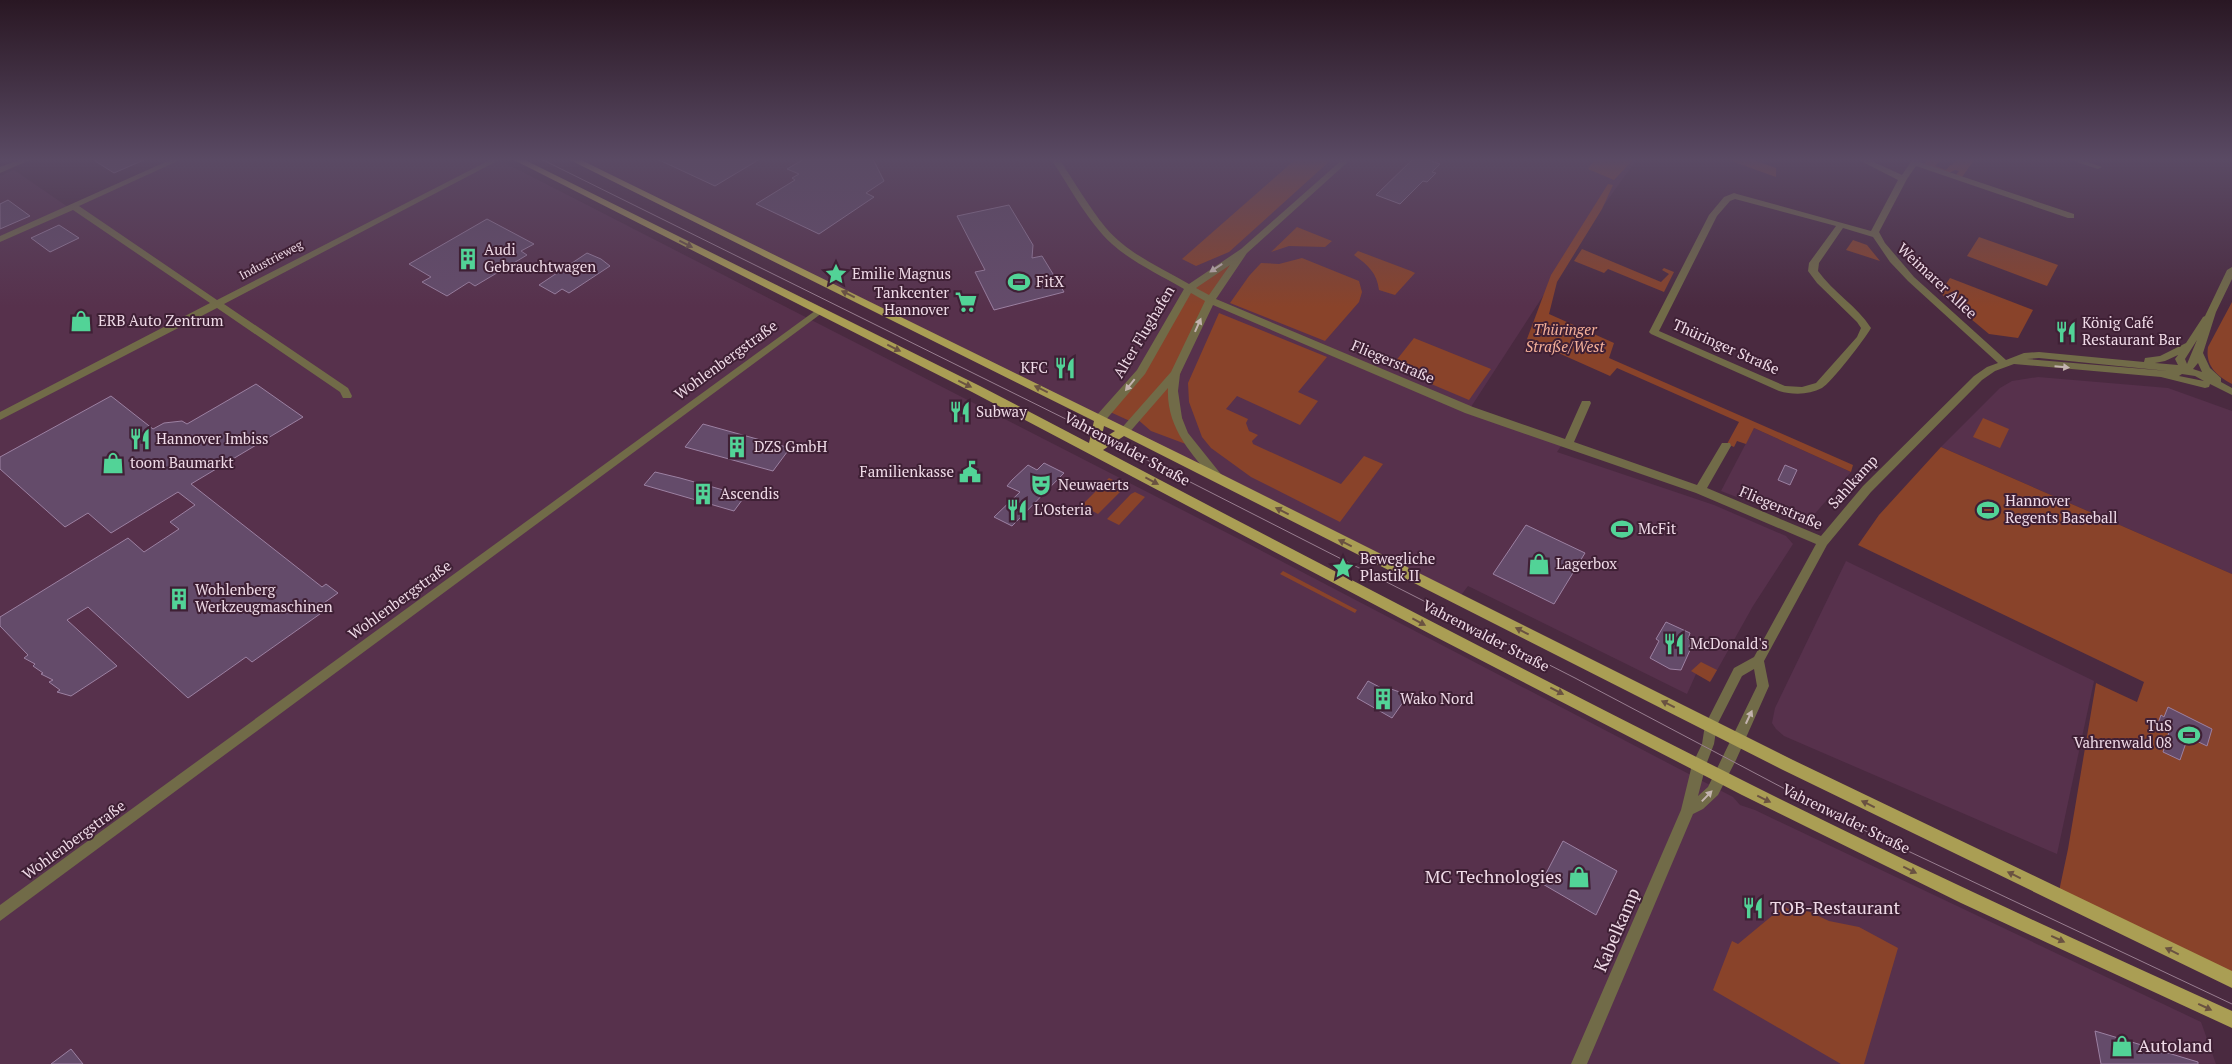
<svg xmlns="http://www.w3.org/2000/svg" width="2232" height="1064" font-family="'PT Serif',serif">
	<style>
		.built { fill: #57314c }
		.green { fill: #89432a }
		.building { fill: #644b6a; stroke: #9c81a2 }
		.lines { fill: none; stroke-linecap: round; stroke-linejoin: round }
		.minor { fill: #716b48; fill-rule: evenodd }
		.major { fill: #aa9e54; fill-rule: evenodd }
		.tram { stroke: #997e90; stroke-width: 1 }
		.oneway { fill: #6a5241 }
		.oneway2 { fill: #c3b3af }
		.labels { text-anchor: middle; stroke-width: 4; stroke-linejoin: round; paint-order: stroke }
		.far-street-label { font-size: 12px; fill: #efdae7; stroke: #3f2035 }
		.poi-label { font-size: 15px; fill: #efdae7; stroke: #3f2035; text-anchor: start }
		.street-label { font-size: 15px; fill: #efdae7; stroke: #3f2035 }
		.park-label { font-size: 15px; font-style: italic; fill: #f5b19a; stroke: #3f2035 }
		.near-poi-label { font-size: 18px; fill: #efdae7; stroke: #3f2035; text-anchor: start }
		.near-street-label { font-size: 18px; fill: #efdae7; stroke: #3f2035 }
	</style>
	<rect width="100%" height="100%" fill="#4a2a40"/>
	<g class="built">
		<path d="M173,159H491L505,163L1239,539L1733,797L1740,805L1755,810L2201,1022L2216,1064H0V176L14,170L68,207Z"/>
		<path d="M573,159H1637L1584,233L1469,410L1563,443L1557,452L1714,505L1786,536L1793,544L1753,606L1711,681L1696,674L1687,694L1468,586L1458,599Z"/>
		<path d="M2038,377L2168,388L2232,411V574L1941,447L2000,388L2012,381Z"/>
		<path d="M1754,428L1851,472L1806,524L1721,491Z"/>
		<path d="M1846,561L2094,681L2057,854L1784,736L1776,729L1772,723L1775,708Z"/>
	</g>
	<g class="green">
		<path d="M1296,159H1332L1229,252L1196,266L1182,259Z"/>
		<path d="M1595,159H1634L1614,180L1588,169Z"/>
		<path d="M1726,159H1751L1776,168V177Z"/>
		<path d="M1928,159H1942L1935,166L1946,170L1950,165H1952L1956,160L1954,159H1975L1962,177L1956,175L1959,171L1955,170L1949,173L1924,164Z"/>
		<path d="M1608,184L1613,185L1602,209L1557,282L1549,314L1614,343L1609,358L1853,465L1851,472L1754,428L1746,444L1737,441L1734,447L1727,444L1739,422L1617,368L1610,376L1527,339L1551,275Z"/>
		<path d="M1297,227L1332,241L1325,247L1289,246L1271,252Z"/>
		<path d="M1979,237L2058,265L2047,286L1967,256Z"/>
		<path d="M1853,240L1867,245L1880,261L1846,250Z"/>
		<path d="M1582,249L1661,282L1669,274L1662,270L1664,268L1674,272L1664,292L1608,269L1604,273L1574,261Z"/>
		<path d="M1244,251L1210,300L1173,391L1191,446L1151,431L1136,418L1132,422L1108,411L1141,372L1189,288Z"/>
		<path d="M1358,251L1411,271L1415,273L1395,295L1379,290C1377,273 1368,265 1354,255Z"/>
		<path d="M1302,258L1359,281L1362,292L1359,302L1325,341L1230,303L1249,276L1261,263L1279,264Z"/>
		<path d="M1950,278L2033,310L2018,338L1989,334L1940,293Z"/>
		<path d="M2232,302V384C2217,376 2205,366 2208,347Z"/>
		<path d="M1219,313L1327,357L1298,392L1318,401L1300,425L1237,396L1226,409L1248,419L1246,423L1249,431L1258,435L1252,441L1253,444L1341,484L1364,456L1383,464L1340,522L1251,477L1211,448L1202,437L1189,402L1188,383Z"/>
		<path d="M1414,338L1491,369L1469,400L1391,367Z"/>
		<path d="M1983,418L2009,429L2000,448L1973,437Z"/>
		<path d="M1941,447L2232,574V980L2058,896L2068,849L2096,683L2137,702L2144,682L1858,545L1879,515Z"/>
		<path d="M1109,478L1123,485L1122,490L1098,514L1082,505Z"/>
		<path d="M1135,492L1145,497L1119,525L1107,519L1131,494Z"/>
		<path d="M1283,571L1357,610L1355,613L1280,574Z"/>
		<path d="M1701,662L1717,670L1710,682L1691,671Z"/>
		<path d="M1784,906L1794,913L1797,906L1829,921L1859,927L1898,948L1864,1064H1841L1713,990L1732,941L1738,944Z"/>
	</g>
	<g class="building">
		<path d="M92,159H146L114,173Z"/>
		<path d="M657,159H760L715,186Z"/>
		<path d="M804,159H873L884,181L866,193L874,197L819,234L756,204L795,180L792,178L799,174L787,169Z"/>
		<path d="M1413,159H1426L1440,164L1432,172L1436,173L1427,182L1423,181L1400,204L1376,195Z"/>
		<path d="M8,200L30,216L0,229V204Z"/>
		<path d="M1009,205L1033,245L1032,258L1042,256L1064,292L994,310L975,272L985,270L957,216Z"/>
		<path d="M487,219L534,244L521,251L527,255L475,286L469,282L447,296L422,282L431,277L409,264Z"/>
		<path d="M59,225L79,238L50,252L31,238Z"/>
		<path d="M587,253L601,259L610,266L569,293L562,289L555,294L539,285Z"/>
		<path d="M256,384L303,417L191,484L322,587L326,584L338,593L321,605L327,609L252,662L246,657L188,698L88,607L67,620L117,666L71,696L57,692L60,690L49,682L53,680L41,674L43,673L33,666L35,664L24,658L28,655L0,626V617L128,538L144,552L179,529L170,522L195,505L178,492L111,533L88,513L65,527L0,469V457L111,396L153,429L164,423L182,421L187,424Z"/>
		<path d="M703,424L757,439L790,448L773,471L685,447Z"/>
		<path d="M1044,463L1064,473L1012,526L994,517L1020,492L1007,486L1012,480L1028,465L1037,470Z"/>
		<path d="M1785,465L1797,470L1790,485L1778,480Z"/>
		<path d="M655,472L680,478L745,496L734,511L644,485Z"/>
		<path d="M1526,525L1585,553L1554,604L1493,574Z"/>
		<path d="M1666,622L1690,633L1688,639L1692,640L1689,647L1691,648L1681,670L1670,669L1650,658L1659,641L1656,639Z"/>
		<path d="M1368,681L1389,692L1391,689L1408,695L1392,718L1357,698Z"/>
		<path d="M2168,707L2212,729L2207,746L2188,737L2180,760L2163,752L2169,732L2157,726L2161,715L2164,717Z"/>
		<path d="M1563,841L1617,871L1596,915L1541,883Z"/>
		<path d="M2095,1031L2198,1062V1064H2101Z"/>
		<path d="M71,1049L83,1064H51Z"/>
	</g>
	<g class="lines">
		<g class="minor">
			<path d="M22,159H32L0,173V167Z"/>
			<path d="M172,159H182L79,206L217,300L492,159H501L224,304L348,388L352,396L351,398H343L340,392L217,308L0,420V412L210,303L73,210L0,242V236Z"/>
			<path d="M1051,159H1059C1074,181 1089,207 1106,228C1127,253 1161,268 1189,284L1241,249L1343,159H1351L1247,253L1216,299L1473,407L1565,439L1582,401H1590L1591,403L1574,442L1697,485L1722,443H1730L1731,446L1707,488L1821,536L1863,486L1974,376L1987,367L1998,363L1908,281L1890,262L1873,237L1843,228L1819,263L1818,271C1833,292 1857,306 1871,328C1865,339 1831,383 1822,388C1809,395 1793,395 1779,391L1651,334L1649,332L1709,215L1724,197L1734,193L1737,194L1871,231L1898,180L1857,159H1867L1902,175L1913,159H1921L1919,162L2074,214V218H2068L1916,166L1907,179L1879,232L1885,243L1914,277L2006,360L2024,353L2039,352L2144,362L2145,358L2160,356L2186,343L2203,317L2205,316L2227,270L2232,267V279L2216,312L2203,353L2210,368L2221,378V382L2232,388V395L2210,384L2209,387L2205,388L2161,377L2014,364L1995,371L1982,380L1871,492L1827,545L1764,661L1769,686L1736,760L1718,795L1703,809L1693,814L1587,1064H1571L1681,810L1692,765L1702,744L1705,725L1734,668L1754,657L1816,544L1696,493L1465,413L1213,305L1180,374L1178,391L1182,418L1188,433L1224,478L1223,481H1215C1191,454 1166,427 1168,388L1128,434L1124,435L1119,431L1171,372L1205,301L1191,293L1145,374L1104,422H1096L1095,419L1096,416L1137,370L1184,289C1160,275 1132,262 1112,244C1088,222 1069,186 1051,159ZM1735,199L1836,226L1809,263L1808,271L1817,283L1857,322L1861,328L1857,337L1816,383L1802,387L1785,386L1659,331L1717,216L1730,201ZM1230,265L1209,295L1196,288ZM2197,340L2187,364L2185,359ZM2178,355L2175,359L2178,365L2155,363L2165,361ZM2039,358L2168,371L2027,359ZM2198,363L2202,372L2193,369ZM2182,374L2195,376L2204,381L2179,376ZM1754,669L1757,686L1708,787L1698,796L1706,765L1714,744L1717,725L1742,676Z"/>
			<path d="M2067,159H2078L2102,167L2098,169Z"/>
			<path d="M819,308L822,309V313L0,921V905Z"/>
		</g>
		<path class="major" d="M512,159H523L980,386L1089,443L1094,421L568,159H579L1223,475L1793,760L2232,971V988L1783,770L1124,436L1103,450C1318,563 1533,675 1750,784C1909,864 2071,938 2232,1011V1028L1961,903L1742,795L1434,636L972,392ZM1104,426L1115,431L1101,440Z"/>
		<path class="tram" d="M541,159L1096,434L1575,678L1855,826L2232,1004"/>
	</g>
	<defs><path id="oneway-solid" d="M-6-.8H1V-3.2L6.5 0L1 3.2V.8H-6Z" transform="scale(1.25)"/></defs>
	<g class="oneway">
		<use href="#oneway-solid" transform="translate(686 244) rotate(27)"/>
		<use href="#oneway-solid" transform="translate(848 294) rotate(-154)"/>
		<use href="#oneway-solid" transform="translate(894 348) rotate(26)"/>
		<use href="#oneway-solid" transform="translate(965 384) rotate(26)"/>
		<use href="#oneway-solid" transform="translate(1041 389) rotate(-154)"/>
		<use href="#oneway-solid" transform="translate(1152 481) rotate(28)"/>
		<use href="#oneway-solid" transform="translate(1282 511) rotate(-153)"/>
		<use href="#oneway-solid" transform="translate(1345 543) rotate(-154)"/>
		<use href="#oneway-solid" transform="translate(1419 622) rotate(28)"/>
		<use href="#oneway-solid" transform="translate(1522 631) rotate(-153)"/>
		<use href="#oneway-solid" transform="translate(1557 691) rotate(27)"/>
		<use href="#oneway-solid" transform="translate(1668 704) rotate(-154)"/>
		<use href="#oneway-solid" transform="translate(1764 799) rotate(26)"/>
		<use href="#oneway-solid" transform="translate(1868 804) rotate(-154)"/>
		<use href="#oneway-solid" transform="translate(1910 870) rotate(26)"/>
		<use href="#oneway-solid" transform="translate(2014 875) rotate(-154)"/>
		<use href="#oneway-solid" transform="translate(2058 939) rotate(25)"/>
		<use href="#oneway-solid" transform="translate(2172 951) rotate(-154)"/>
		<use href="#oneway-solid" transform="translate(2205 1007) rotate(25)"/>
	</g>
	<g class="oneway2">
		<use href="#oneway-solid" transform="translate(1216 268) rotate(147)"/>
		<use href="#oneway-solid" transform="translate(1198 325) rotate(-66)"/>
		<use href="#oneway-solid" transform="translate(2062 367) rotate(5)"/>
		<use href="#oneway-solid" transform="translate(1130 385) rotate(129)"/>
		<use href="#oneway-solid" transform="translate(1749 717) rotate(-65)"/>
		<use href="#oneway-solid" transform="translate(1707 796) rotate(-46)"/>
	</g>
	<linearGradient id="sky" x2="0" y2="1"><stop stop-color="#291723"/><stop offset="0.52" stop-color="#5a4a64"/><stop offset="1" stop-color="#5a4a64" stop-opacity="0"/></linearGradient>
	<rect width="2232" height="307" fill="url(#sky)"/>
	<defs>
		<g id="building-bare" transform="scale(1.725)"><path d="M-4-6H4V6H1V3H-1V6H-4ZM-2.5-4.3h1.7v1.8h-1.7ZM.8-4.3h1.7v1.8H.8ZM-2.5-1h1.7V.8h-1.7ZM.8-1h1.7V.8H.8Z" fill="#52d397" stroke="#3f2035" stroke-width="2.5" paint-order="stroke"/></g>
		<g id="sight-bare" transform="scale(1.725)"><path d="M0-6L1.8-2.2L6-1.7L2.9 1.2L3.7 5.4L0 3.3L-3.7 5.4L-2.9 1.2L-6-1.7L-1.8-2.2Z" fill="#52d397" stroke="#3f2035" stroke-width="2.5" paint-order="stroke"/></g>
		<g id="stadium-bare" transform="scale(1.725)"><path d="M0-5a6.5 5 0 1 0 0 10a6.5 5 0 1 0 0-10ZM-3.5-1.8h7v3.6h-7Z" fill="#52d397" stroke="#3f2035" stroke-width="2.5" paint-order="stroke"/></g>
		<g id="supermarket-bare" transform="scale(1.725)"><path d="M-6-5.5h2.5l.6 2H6L4.5 2H-2.5L-4.4-4H-6ZM-1.5 3.2a1.3 1.3 0 1 0 .1 0ZM3 3.2a1.3 1.3 0 1 0 .1 0Z" fill="#52d397" stroke="#3f2035" stroke-width="2.5" paint-order="stroke"/></g>
		<g id="shop-bare" transform="scale(1.725)"><path d="M-5-2.5h2.3a2.7 3.5 0 0 1 5.4 0H5L5.5 6h-11ZM-1.5-2.5h3a1.5 2.3 0 0 0-3 0Z" fill="#52d397" stroke="#3f2035" stroke-width="2.5" paint-order="stroke"/></g>
		<g id="restaurant-bare" transform="scale(1.725)"><path d="M-5-6h1v4h1v-4h1v4h1v-4h1v5L-1.5 .5V6h-2V.5L-5-1ZM5-6V6H3V1.5H1.5Q1.5-4 5-6Z" fill="#52d397" stroke="#3f2035" stroke-width="2.5" paint-order="stroke"/></g>
		<g id="civic-bare" transform="scale(1.725)"><path d="M-.6-6.5H3V-4.5H.6V-3L4-1V1h2V6H-6V1h2V-1L-.6-3ZM-1.2 2.5V6h2.4V2.5Z" fill="#52d397" stroke="#3f2035" stroke-width="2.5" paint-order="stroke"/></g>
		<g id="theatre-bare" transform="scale(1.725)"><path d="M-5-5.5Q0-4 5-5.5V0Q5 5 0 6Q-5 5-5 0ZM-3.3-2.5H-1v1.5H-3.3ZM1-2.5H3.3v1.5H1ZM-2.8 1Q0 5.5 2.8 1Z" fill="#52d397" stroke="#3f2035" stroke-width="2.5" paint-order="stroke"/></g>
	</defs>
	<g fill-rule="evenodd">
		<use href="#building-bare" x="468" y="259"/>
		<use href="#sight-bare" x="836" y="274"/>
		<use href="#stadium-bare" x="1019" y="282"/>
		<use href="#supermarket-bare" x="966" y="302"/>
		<use href="#shop-bare" x="81" y="321"/>
		<use href="#restaurant-bare" x="2066" y="332"/>
		<use href="#restaurant-bare" x="1065" y="368"/>
		<use href="#restaurant-bare" x="960" y="412"/>
		<use href="#restaurant-bare" x="140" y="439"/>
		<use href="#building-bare" x="737" y="447"/>
		<use href="#shop-bare" x="113" y="463"/>
		<use href="#civic-bare" x="970" y="472"/>
		<use href="#theatre-bare" x="1041" y="485"/>
		<use href="#building-bare" x="703" y="494"/>
		<use href="#restaurant-bare" x="1017" y="510"/>
		<use href="#stadium-bare" x="1988" y="510"/>
		<use href="#stadium-bare" x="1622" y="529"/>
		<use href="#shop-bare" x="1539" y="564"/>
		<use href="#sight-bare" x="1343" y="568"/>
		<use href="#building-bare" x="179" y="599"/>
		<use href="#restaurant-bare" x="1674" y="644"/>
		<use href="#building-bare" x="1383" y="699"/>
		<use href="#stadium-bare" x="2189" y="735"/>
		<use href="#shop-bare" x="1579" y="877"/>
		<use href="#restaurant-bare" x="1753" y="908"/>
		<use href="#shop-bare" x="2122" y="1046"/>
	</g>
	<g class="labels">
		<g class="far-street-label">
			<text transform="translate(271 260) rotate(-28)" y="4">Industrieweg</text>
		</g>
		<g class="poi-label">
			<text x="484" y="255">Audi<tspan x="484" dy="17">Gebrauchtwagen</tspan></text>
			<text x="852" y="279">Emilie Magnus</text>
			<text x="1036" y="287">FitX</text>
			<text x="949" y="298" text-anchor="end">Tankcenter<tspan x="949" dy="17">Hannover</tspan></text>
			<text x="98" y="326">ERB Auto Zentrum</text>
			<text x="2082" y="328">König Café<tspan x="2082" dy="17">Restaurant Bar</tspan></text>
			<text x="1048" y="373" text-anchor="end">KFC</text>
			<text x="976" y="417">Subway</text>
			<text x="156" y="444">Hannover Imbiss</text>
			<text x="754" y="452">DZS GmbH</text>
			<text x="130" y="468">toom Baumarkt</text>
			<text x="954" y="477" text-anchor="end">Familienkasse</text>
			<text x="1058" y="490">Neuwaerts</text>
			<text x="720" y="499">Ascendis</text>
			<text x="2005" y="506">Hannover<tspan x="2005" dy="17">Regents Baseball</tspan></text>
			<text x="1034" y="515">L'Osteria</text>
			<text x="1638" y="534">McFit</text>
			<text x="1360" y="564">Bewegliche<tspan x="1360" dy="17">Plastik II</tspan></text>
			<text x="1556" y="569">Lagerbox</text>
			<text x="195" y="595">Wohlenberg<tspan x="195" dy="17">Werkzeugmaschinen</tspan></text>
			<text x="1690" y="649">McDonald's</text>
			<text x="1400" y="704">Wako Nord</text>
			<text x="2172" y="731" text-anchor="end">TuS<tspan x="2172" dy="17">Vahrenwald 08</tspan></text>
		</g>
		<g class="street-label">
			<text transform="translate(1937 281) rotate(43)" y="5">Weimarer Allee</text>
			<text transform="translate(1144 332) rotate(-59)" y="5">Alter Flughafen</text>
			<text transform="translate(1726 347) rotate(24)" y="5">Thüringer Straße</text>
			<text transform="translate(726 360) rotate(-36)" y="5">Wohlenbergstraße</text>
			<text transform="translate(1393 362) rotate(23)" y="5">Fliegerstraße</text>
			<text transform="translate(1127 449) rotate(28)" y="5">Vahrenwalder Straße</text>
			<text transform="translate(1853 482) rotate(-48)" y="5">Sahlkamp</text>
			<text transform="translate(1781 508) rotate(23)" y="5">Fliegerstraße</text>
			<text transform="translate(400 600) rotate(-36)" y="5">Wohlenbergstraße</text>
			<text transform="translate(1486 636) rotate(27)" y="5">Vahrenwalder Straße</text>
			<text transform="translate(1846 819) rotate(26)" y="5">Vahrenwalder Straße</text>
			<text transform="translate(74 840) rotate(-36)" y="5">Wohlenbergstraße</text>
		</g>
		<g class="park-label">
			<text x="1565" y="335">Thüringer<tspan x="1565" dy="17">Straße/West</tspan></text>
		</g>
		<g class="near-poi-label">
			<text x="1562" y="883" text-anchor="end">MC Technologies</text>
			<text x="1770" y="914">TOB-Restaurant</text>
			<text x="2138" y="1052">Autoland</text>
		</g>
		<g class="near-street-label">
			<text transform="translate(1617 930) rotate(-67)" y="6">Kabelkamp</text>
		</g>
	</g>
</svg>
